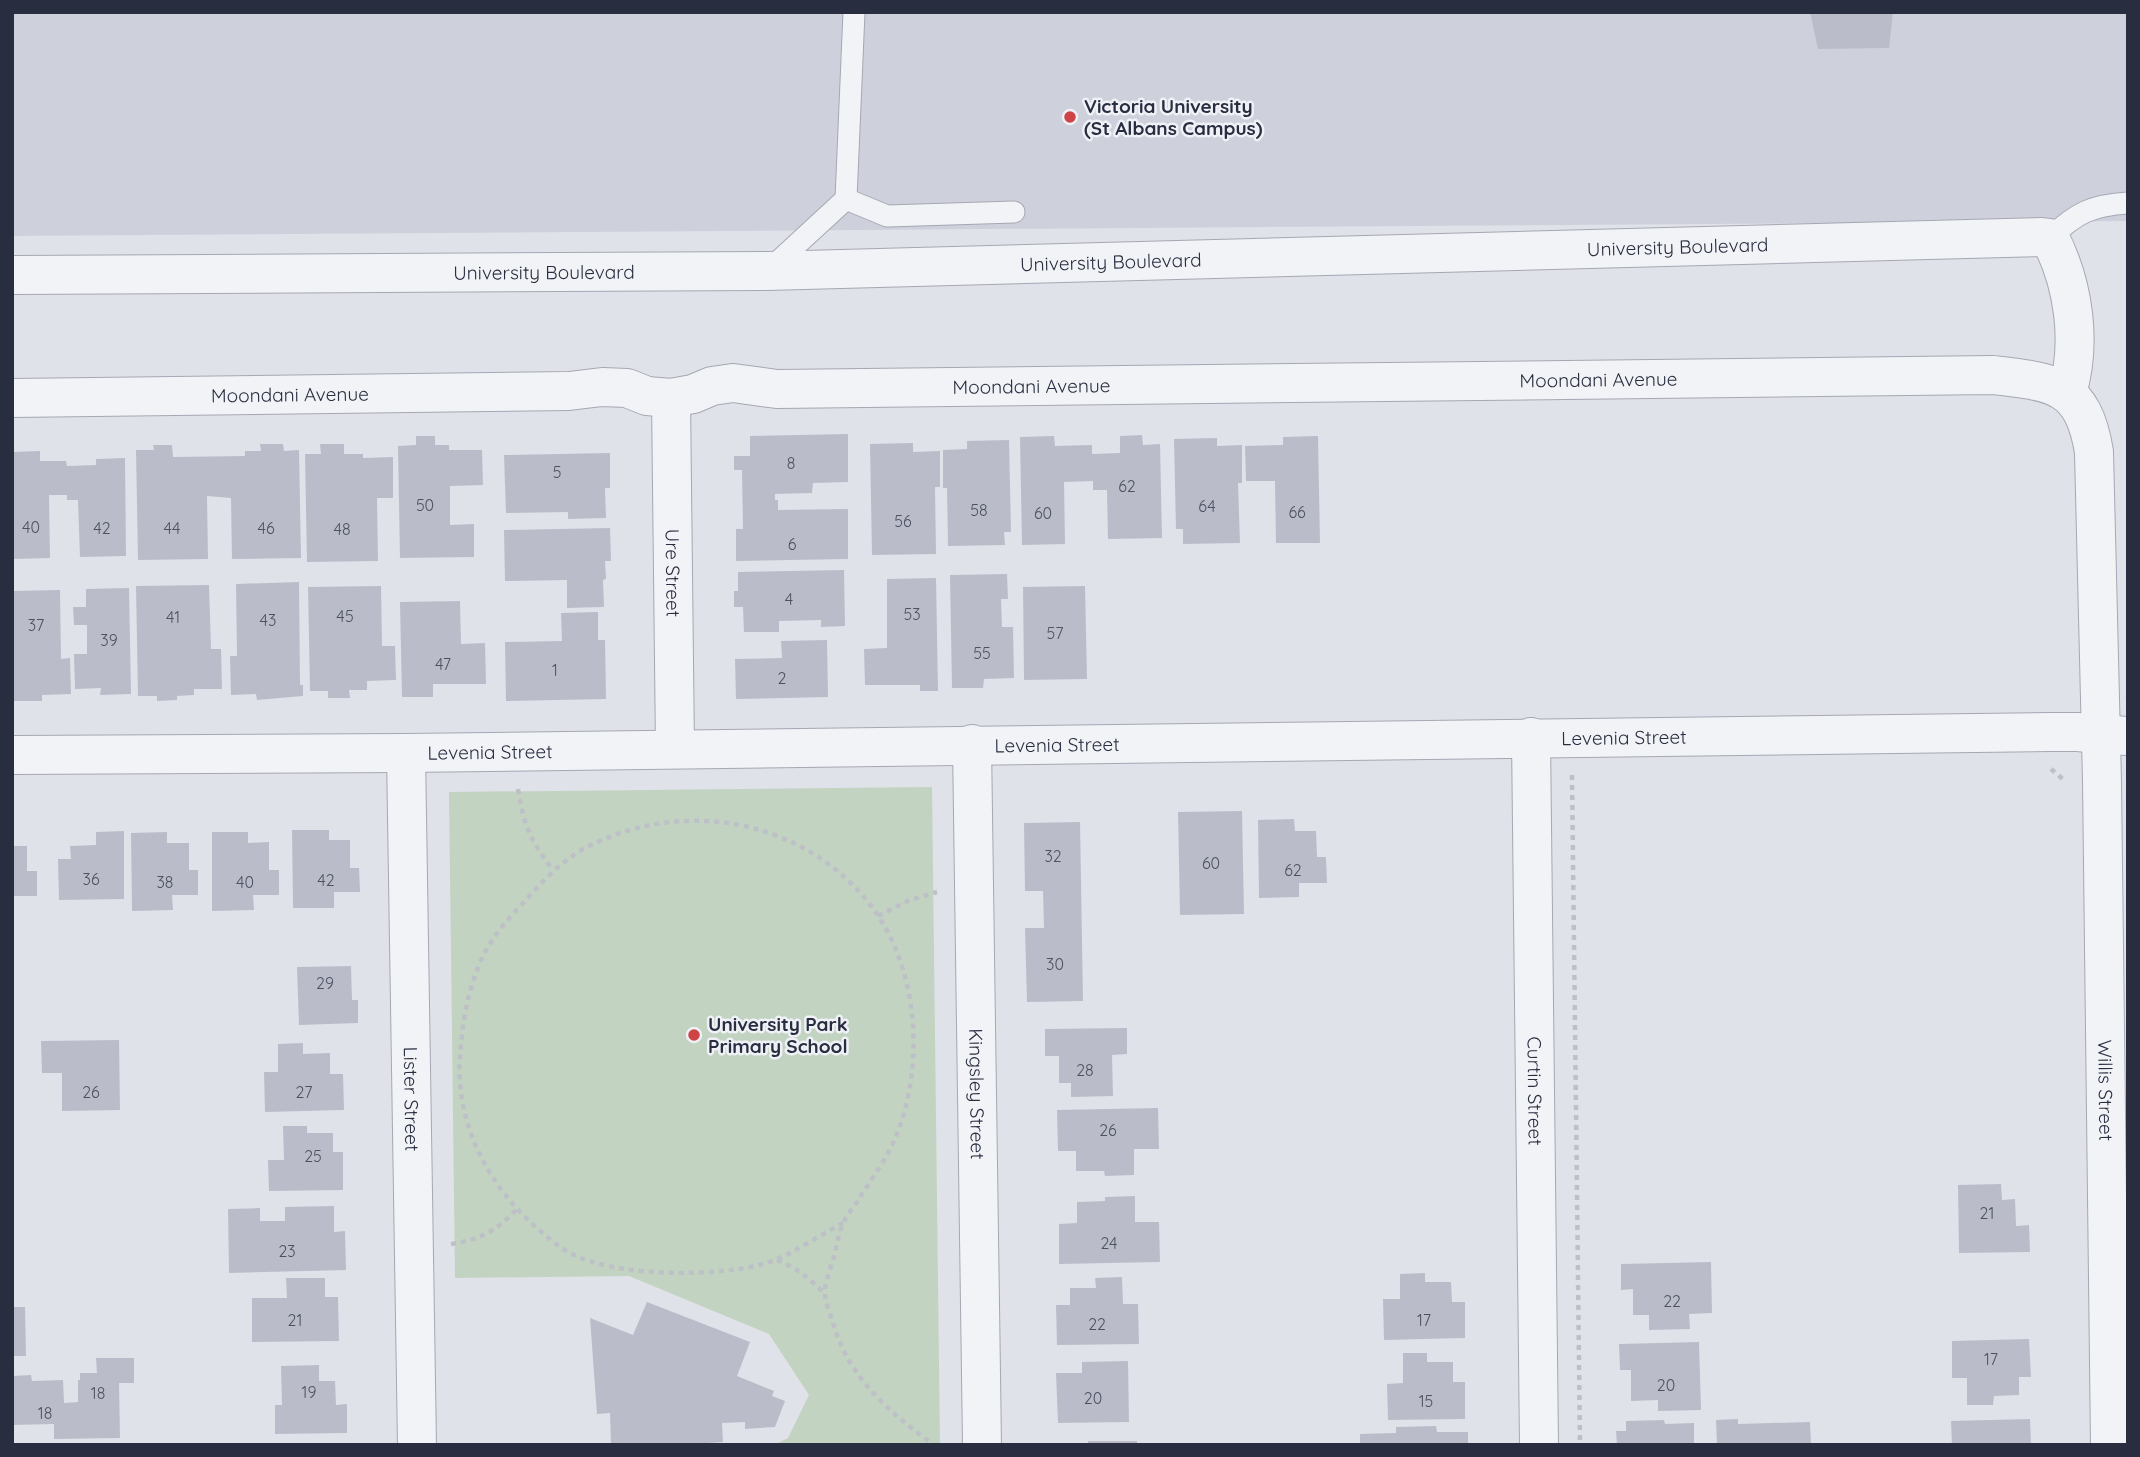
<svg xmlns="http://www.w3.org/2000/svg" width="2140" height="1457" font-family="Quicksand,sans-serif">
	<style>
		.built { fill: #ced1db }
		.green { fill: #c3d3c1 }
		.building { fill: #babdc9 }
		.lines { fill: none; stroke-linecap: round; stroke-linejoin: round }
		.lane-casing { stroke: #a5a8b3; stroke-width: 23 }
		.street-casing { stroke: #a5a8b3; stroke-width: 40 }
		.path { stroke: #bdc0c7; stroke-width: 4.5; stroke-dasharray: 5 5; stroke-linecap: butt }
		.lane { stroke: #f2f3f7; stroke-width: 21 }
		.street { stroke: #f2f3f7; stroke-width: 38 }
		.poi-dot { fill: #ce4446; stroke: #eff1f6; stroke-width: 2.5 }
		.labels { text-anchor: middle; stroke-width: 5; stroke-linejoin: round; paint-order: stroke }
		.number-label { font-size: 16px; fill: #4c5262 }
		.poi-label { font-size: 19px; font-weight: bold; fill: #282e40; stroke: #eff1f6; text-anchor: start }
		.street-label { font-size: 19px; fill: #282e40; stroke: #eff1f6 }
	</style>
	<rect width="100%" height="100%" fill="#e0e2e9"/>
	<path class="built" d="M12,12H2128V221L12,236Z"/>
	<path class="green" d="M932,787L940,1445H774L788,1438L809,1395L769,1334L629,1276L455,1278L449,792Z"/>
	<g class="building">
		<path d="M1810,12H1893L1889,48L1818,49Z"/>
		<path d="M848,434V482L813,483L812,493L775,494V500H778V510L848,509V559L736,561V529H743L742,470H734V456H750V436Z"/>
		<path d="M1142,435L1143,445L1160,444L1162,538L1108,539L1107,490H1093V481L1064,482L1065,544L1022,545L1020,437L1054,436L1055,446L1092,445V454L1120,453V436Z"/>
		<path d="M416,436H435V445H449V450H482L483,485L450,486V525L474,524V557L400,558L398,446L416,445Z"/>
		<path d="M1318,436L1320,543H1276L1275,481H1246L1245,446L1283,445V437Z"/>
		<path d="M1217,438V446L1242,445V483H1238L1240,543L1183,544V529H1176L1174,439Z"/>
		<path d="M1009,440L1011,532H1004L1005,545L948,546L947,488H943V450L967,449V441Z"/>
		<path d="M913,443V452L940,451V487H935L936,554L872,555L870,444Z"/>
		<path d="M260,444H283L284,451L299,450L301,558L232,559L231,498L207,496L208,559L138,560L136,450H154L153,445H172L173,457L245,456V451H261Z"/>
		<path d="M320,444H344V454H363V458L393,457V498H377L378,561L307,562L305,454H321Z"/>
		<path d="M40,451V461H66L67,466L96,465V459L125,458L126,556L80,557L78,500H67V495H49L50,558L12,559V452Z"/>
		<path d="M610,453V488H605L606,518L568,519V512L506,513L504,455Z"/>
		<path d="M610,528L611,561H605L606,579L603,580L604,607L567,608V580L505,581L504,530Z"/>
		<path d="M844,570L845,626L821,627V620L779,621V632H744L743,607H734V591H738V572Z"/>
		<path d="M1007,574L1008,599H1001L1002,627H1013L1014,678L984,679L983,688H952L950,575Z"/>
		<path d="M936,578L938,691H920V685H865L864,649L887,648V579Z"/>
		<path d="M299,582L300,685H303V696L257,700L256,694L231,695L230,656H237L236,584Z"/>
		<path d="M209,585L211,649H221L222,689H194V695L177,696V700L157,701V696H138L136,586Z"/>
		<path d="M381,586L382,646H395L396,680L367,681V690H349L350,698H328V691H310L308,587Z"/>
		<path d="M1085,586L1087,679L1024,680L1023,587Z"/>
		<path d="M129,588L131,694L100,695L101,688L75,689L74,654H87V625H74L73,607H86V589Z"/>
		<path d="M60,590L61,659L70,658L71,694L42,695V701H12V591Z"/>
		<path d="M460,601L461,644L485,643L486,684H433V697H402L400,602Z"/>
		<path d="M598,612V640H605L606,699L506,701L505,642L562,641L561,613Z"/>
		<path d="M827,640L828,697L736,699L735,659L782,658L781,641Z"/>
		<path d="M1242,811L1244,914L1180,915L1178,812Z"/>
		<path d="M1294,819L1295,831H1316L1317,857H1326L1327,883H1299V897L1259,898L1258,820Z"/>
		<path d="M1080,822L1083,1001L1027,1002L1025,928H1044L1043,891H1025L1024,823Z"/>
		<path d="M292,830H329V840H350V868H359L360,892H334V908H293Z"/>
		<path d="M124,831V899L59,900L58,859H71L70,846L96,845V832Z"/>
		<path d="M167,832V843H189V870H198V895H172L173,910L132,911L131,833Z"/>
		<path d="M212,832H248V843L269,842V870H279V895H253L254,910L212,911Z"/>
		<path d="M12,846H27V871H37V896H12Z"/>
		<path d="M351,966L352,1000H358V1023L299,1025L297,967Z"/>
		<path d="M1127,1028V1054L1112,1055L1113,1096L1071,1097V1083H1059V1056H1045V1029Z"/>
		<path d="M119,1040L120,1110L62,1111V1073H42L41,1041Z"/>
		<path d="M303,1043V1054L330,1053V1074H343L344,1110L265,1112L264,1072H278V1044Z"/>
		<path d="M1158,1108L1159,1149H1134V1175L1105,1176L1104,1171H1076V1151H1058L1057,1110Z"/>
		<path d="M283,1126H307V1133H333V1152H343V1190L269,1191L268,1160H284Z"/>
		<path d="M2001,1184L2002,1200L2015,1199L2016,1226L2029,1225L2030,1252L1959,1253L1958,1185Z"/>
		<path d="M1135,1196V1222H1159L1160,1262L1059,1264V1224L1077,1223V1202L1105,1201V1197Z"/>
		<path d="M334,1206V1232L345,1231L346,1270L229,1273L228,1209L260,1208V1221H285V1207Z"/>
		<path d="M1711,1262L1712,1313L1689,1314L1690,1329L1649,1330V1315H1633V1289L1621,1290V1264Z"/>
		<path d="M1425,1273V1282H1451L1452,1302H1465V1338L1384,1340L1383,1299H1400V1274Z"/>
		<path d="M1122,1277L1123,1304H1138L1139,1344L1057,1345L1056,1305H1070V1288H1096L1095,1278Z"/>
		<path d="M286,1278H325V1297H338L339,1341L252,1342V1298H287Z"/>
		<path d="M647,1302L750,1342L737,1376L774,1391L772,1396L785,1401L775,1427L745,1429V1422L722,1423L723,1442L677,1445H611L610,1413L597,1414L590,1318L633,1335Z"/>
		<path d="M12,1307H25L26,1356H12Z"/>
		<path d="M2029,1339L2031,1377H2019V1395L1994,1396L1993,1405H1967V1378H1952V1341Z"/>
		<path d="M1699,1342L1701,1410L1658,1411V1400L1631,1401V1370H1620L1619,1344Z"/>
		<path d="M1403,1353H1427V1362H1453V1382H1465V1419L1388,1420L1387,1384L1403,1383Z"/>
		<path d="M96,1358H134V1383H119L120,1438L54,1439V1424L12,1425V1376L31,1375L32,1381L63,1380L64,1403L78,1402V1380H80V1373H97Z"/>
		<path d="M1128,1361L1129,1422L1058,1423L1056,1373H1082V1362Z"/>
		<path d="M319,1365V1381H335L336,1405L347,1404V1433L275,1434V1405H282L281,1366Z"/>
		<path d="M1738,1419V1424L1810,1422L1811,1445H1717L1716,1420Z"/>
		<path d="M2030,1419L2031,1445H1952L1951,1421Z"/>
		<path d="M1664,1420L1665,1424L1694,1423V1445H1617L1616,1431H1626V1421Z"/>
		<path d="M1436,1426L1437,1432H1468V1445H1360V1434L1396,1433V1427Z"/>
		<rect x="1088" y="1441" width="49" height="4"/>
	</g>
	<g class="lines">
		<g class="lane-casing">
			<g id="lane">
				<path d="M846,199L887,216L1014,212"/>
				<path d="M2050,238C2076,213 2092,205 2128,203"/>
				<path d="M769,270L846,199L854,12"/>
			</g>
		</g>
		<g class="street-casing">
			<g id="street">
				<path id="s1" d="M12,275L767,271L2042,237L2050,238C2074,285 2082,343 2067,393"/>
				<path id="s2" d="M12,398L569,391L602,387L627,388L647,396L671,398L693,394L712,386L733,383L777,389L1993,375C2054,382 2083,384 2094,452L2102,781L2110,1445"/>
				<path id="s3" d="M671,398L675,749"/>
				<path id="s4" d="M1531,737L1539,1445"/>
				<path id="s5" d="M972,744L982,1445"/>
				<path id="s6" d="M406,753L417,1445"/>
				<path id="s7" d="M12,755L406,753L2050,732H2077L2126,736"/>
			</g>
		</g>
		<g class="path">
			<path d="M2051,769L2065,781"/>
			<path d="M1572,775L1580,1445"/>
			<path d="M518,789C524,826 530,840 553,870"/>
			<path d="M878,916L910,900L937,892"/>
			<path d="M843,1223C822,1234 795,1252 775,1260C728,1278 627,1277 581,1258C564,1252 552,1241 539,1230C489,1187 455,1124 460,1057C462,1023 468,989 482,958C492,937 507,920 523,903C542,882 561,861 587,847C687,796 811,820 877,914C919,976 924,1068 896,1136C887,1159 870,1181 857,1202C852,1209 846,1216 843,1224C838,1234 837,1246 834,1257C831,1267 826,1279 825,1290C824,1300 830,1313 833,1323C848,1377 890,1413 934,1445"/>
			<path d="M451,1244C482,1239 494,1232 516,1210"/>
			<path d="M777,1260C796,1267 810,1279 824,1293"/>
		</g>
		<use href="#lane" class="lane"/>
		<use href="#street" class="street"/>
	</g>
	<g class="poi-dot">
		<circle cx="1070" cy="117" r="7"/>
		<circle cx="694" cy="1035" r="7"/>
	</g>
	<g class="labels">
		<g class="number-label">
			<text x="791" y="469">8</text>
			<text x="557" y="478">5</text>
			<text x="1127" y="492">62</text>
			<text x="425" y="511">50</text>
			<text x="1207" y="512">64</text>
			<text x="979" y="516">58</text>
			<text x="1297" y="518">66</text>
			<text x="1043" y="519">60</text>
			<text x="903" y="527">56</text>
			<text x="31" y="533">40</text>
			<text x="102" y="534">42</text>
			<text x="172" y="534">44</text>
			<text x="266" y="534">46</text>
			<text x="342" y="535">48</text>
			<text x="792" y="550">6</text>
			<text x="789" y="605">4</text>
			<text x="912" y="620">53</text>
			<text x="345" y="622">45</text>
			<text x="173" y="623">41</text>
			<text x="268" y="626">43</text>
			<text x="36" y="631">37</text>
			<text x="1055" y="639">57</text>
			<text x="109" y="646">39</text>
			<text x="982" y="659">55</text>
			<text x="443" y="670">47</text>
			<text x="555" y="676">1</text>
			<text x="782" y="684">2</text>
			<text x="1053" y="862">32</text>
			<text x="1211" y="869">60</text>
			<text x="1293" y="876">62</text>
			<text x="91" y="885">36</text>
			<text x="326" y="886">42</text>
			<text x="165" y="888">38</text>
			<text x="245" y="888">40</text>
			<text x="1055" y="970">30</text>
			<text x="325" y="989">29</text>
			<text x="1085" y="1076">28</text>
			<text x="91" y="1098">26</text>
			<text x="304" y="1098">27</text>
			<text x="1108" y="1136">26</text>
			<text x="313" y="1162">25</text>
			<text x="1987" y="1219">21</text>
			<text x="1109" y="1249">24</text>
			<text x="287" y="1257">23</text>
			<text x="1672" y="1307">22</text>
			<text x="295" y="1326">21</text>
			<text x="1424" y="1326">17</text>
			<text x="1097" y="1330">22</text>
			<text x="1991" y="1365">17</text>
			<text x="1666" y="1391">20</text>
			<text x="309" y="1398">19</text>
			<text x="98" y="1399">18</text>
			<text x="1093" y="1404">20</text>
			<text x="1426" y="1407">15</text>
			<text x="45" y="1419">18</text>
		</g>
		<g class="poi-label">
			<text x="1084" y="113">Victoria University<tspan x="1084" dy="22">(St Albans Campus)</tspan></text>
			<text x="708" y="1031">University Park<tspan x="708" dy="22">Primary School</tspan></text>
		</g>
		<g class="street-label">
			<text dy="7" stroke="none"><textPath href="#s1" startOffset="1666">University Boulevard</textPath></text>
			<text dy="7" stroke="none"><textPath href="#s1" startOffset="1099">University Boulevard</textPath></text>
			<text dy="7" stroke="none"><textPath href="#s1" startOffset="532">University Boulevard</textPath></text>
			<text dy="7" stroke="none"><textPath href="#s2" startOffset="1591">Moondani Avenue</textPath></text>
			<text dy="7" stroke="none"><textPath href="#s2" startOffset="1024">Moondani Avenue</textPath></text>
			<text dy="7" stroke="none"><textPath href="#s2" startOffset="278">Moondani Avenue</textPath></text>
			<text dy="7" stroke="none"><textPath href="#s3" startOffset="175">Ure Street</textPath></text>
			<text dy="7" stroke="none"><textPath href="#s7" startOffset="1612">Levenia Street</textPath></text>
			<text dy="7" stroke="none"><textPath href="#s7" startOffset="1045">Levenia Street</textPath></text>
			<text dy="7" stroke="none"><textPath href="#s7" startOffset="478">Levenia Street</textPath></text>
			<text dy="7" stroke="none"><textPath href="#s2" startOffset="2767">Willis Street</textPath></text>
			<text dy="7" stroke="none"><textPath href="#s4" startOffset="354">Curtin Street</textPath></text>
			<text dy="7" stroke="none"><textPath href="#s5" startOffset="350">Kingsley Street</textPath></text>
			<text dy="7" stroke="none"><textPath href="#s6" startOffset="346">Lister Street</textPath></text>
		</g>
	</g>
	<rect width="2140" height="1457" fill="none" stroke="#282e40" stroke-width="28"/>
</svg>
